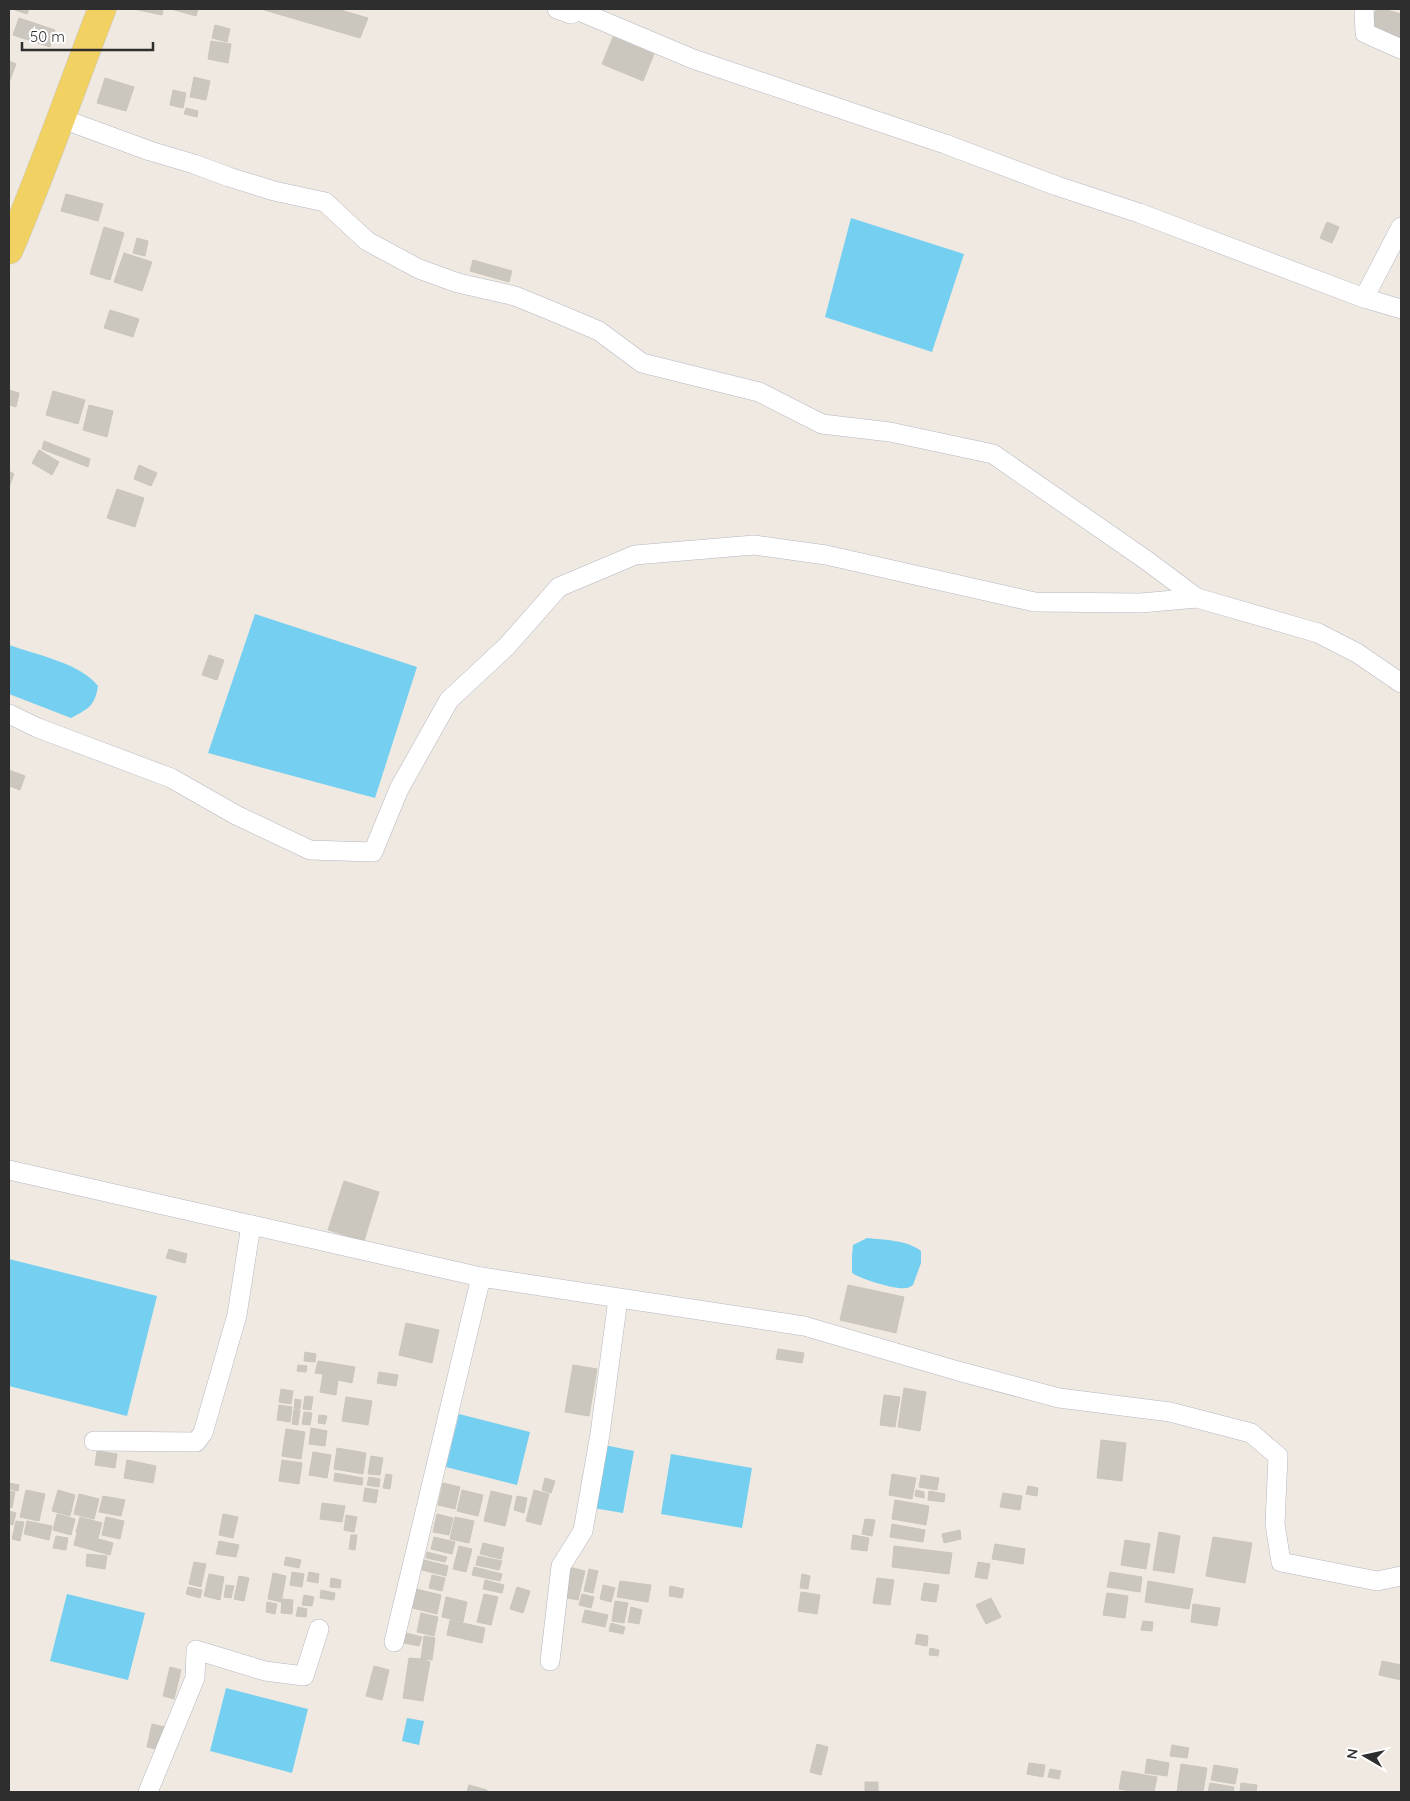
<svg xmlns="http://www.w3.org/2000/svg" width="1410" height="1801" font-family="Quicksand,sans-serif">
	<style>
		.water { fill: #75cff0 }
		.building { fill: #cbc7bf; stroke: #cbc5ba }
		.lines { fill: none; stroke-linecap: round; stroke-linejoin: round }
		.minor-casing { stroke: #b4b7c1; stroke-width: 20 }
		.primary-casing { stroke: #c9c9c9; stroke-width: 29 }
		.minor { stroke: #fff; stroke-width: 19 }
		.primary { stroke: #f2d163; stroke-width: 28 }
	</style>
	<rect width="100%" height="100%" fill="#efe9e1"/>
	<g class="water">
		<path d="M851,218L964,254L932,352L825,317Z"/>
		<path d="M255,614L417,667L375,798L208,753Z"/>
		<path d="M9,645C37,655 80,663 98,686C95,706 88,709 71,718L9,694Z"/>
		<path d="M867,1238C885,1240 907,1240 921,1251V1263L913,1285C911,1286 908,1288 906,1288C895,1290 861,1279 852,1273V1256L853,1245Z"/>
		<path d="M9,1259L157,1296L127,1416L9,1386Z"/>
		<path d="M459,1414L530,1432L517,1485L446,1467Z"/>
		<path d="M604,1445L634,1451L623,1513L593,1508Z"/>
		<path d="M671,1454L752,1468L742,1528L661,1514Z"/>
		<path d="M67,1594L145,1613L128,1680L50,1661Z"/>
		<path d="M226,1688L308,1709L292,1773L210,1751Z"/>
		<path d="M407,1718L424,1721L419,1745L402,1741Z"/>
	</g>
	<g class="building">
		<path d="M16,9H29L27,14L15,10Z"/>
		<path d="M134,9H163L162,15Z"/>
		<path d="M171,9H198L196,16Z"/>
		<path d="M261,9H337L368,18L360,38Z"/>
		<path d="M1376,9H1383L1401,14V39L1370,29Z"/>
		<path d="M19,18L55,30L50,47L13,35Z"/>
		<path d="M215,25L230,29L227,42L212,38Z"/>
		<path d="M613,37L654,54L643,81L602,64Z"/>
		<path d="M211,41L231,44L228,63L208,59Z"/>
		<path d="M9,61L16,64L9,83Z"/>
		<path d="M194,77L210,81L206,100L190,97Z"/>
		<path d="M105,78L134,87L126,111L97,103Z"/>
		<path d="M173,90L186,93L183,108L170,105Z"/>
		<path d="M186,108L198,111L197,117L184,114Z"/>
		<path d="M66,194L103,204L98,221L61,211Z"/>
		<path d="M1327,222L1339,227L1332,243L1320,238Z"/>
		<path d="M104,227L124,233L110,280L90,274Z"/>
		<path d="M137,238L148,241L145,256L133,253Z"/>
		<path d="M124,253L152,262L142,291L114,282Z"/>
		<path d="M473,260L512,271L509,282L470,271Z"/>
		<path d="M110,310L139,319L133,337L104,328Z"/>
		<path d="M9,390L19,393L16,407L9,405Z"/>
		<path d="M53,391L85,400L78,424L46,415Z"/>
		<path d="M89,405L113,411L107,437L83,430Z"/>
		<path d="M44,441L90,459L88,467L42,449Z"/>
		<path d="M39,450L59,462L52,475L32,463Z"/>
		<path d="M139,465L157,473L151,486L134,479Z"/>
		<path d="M9,471L14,474L9,487Z"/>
		<path d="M117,489L144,498L135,527L107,518Z"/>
		<path d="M209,655L224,660L217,680L202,675Z"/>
		<path d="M9,770L25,776L20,790L9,786Z"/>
		<path d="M344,1181L379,1192L364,1241L328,1230Z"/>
		<path d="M169,1249L187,1254L185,1263L166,1258Z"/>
		<path d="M848,1285L904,1297L896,1333L840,1320Z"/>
		<path d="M406,1323L439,1330L432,1363L399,1355Z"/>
		<path d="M778,1349L804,1353L802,1363L776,1359Z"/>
		<path d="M305,1352L316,1354L315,1362L304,1361Z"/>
		<path d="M318,1361L355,1367L352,1383L338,1380L336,1395L320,1392L323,1374L315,1373Z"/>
		<path d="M298,1365L307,1366L306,1372L297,1371Z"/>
		<path d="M573,1365L597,1369L589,1416L565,1412Z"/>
		<path d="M379,1372L398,1375L396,1386L377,1383Z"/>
		<path d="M904,1388L926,1392L920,1431L898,1427Z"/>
		<path d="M281,1389L293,1391L291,1404L279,1402Z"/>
		<path d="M884,1395L900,1397L895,1427L880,1425Z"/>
		<path d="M305,1396L313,1397L311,1410L303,1409Z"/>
		<path d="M346,1397L372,1401L368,1425L342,1421Z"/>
		<path d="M295,1399L301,1400L300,1409L294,1408Z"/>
		<path d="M279,1405L292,1407L290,1422L277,1420Z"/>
		<path d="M294,1409L300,1410L298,1425L292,1424Z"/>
		<path d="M304,1412L312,1413L310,1425L302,1424Z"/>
		<path d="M319,1415L327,1416L325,1424L318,1423Z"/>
		<path d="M311,1428L327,1431L325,1446L309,1444Z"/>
		<path d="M286,1429L305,1432L301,1459L282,1456Z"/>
		<path d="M1101,1440L1126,1443L1122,1481L1097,1478Z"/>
		<path d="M337,1448L366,1453L363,1474L334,1469Z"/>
		<path d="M97,1451L117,1454L115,1468L95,1465Z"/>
		<path d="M313,1452L331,1455L327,1478L309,1475Z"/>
		<path d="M371,1456L383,1458L380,1475L368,1474Z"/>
		<path d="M127,1460L156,1466L153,1483L124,1478Z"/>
		<path d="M282,1460L302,1463L299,1484L279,1481Z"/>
		<path d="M335,1473L363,1478L362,1485L334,1481Z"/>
		<path d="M386,1474L392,1475L390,1489L383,1488Z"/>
		<path d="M892,1474L916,1478L912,1499L889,1495Z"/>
		<path d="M921,1475L939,1478L937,1490L919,1487Z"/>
		<path d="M369,1477L380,1479L379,1487L367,1485Z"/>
		<path d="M545,1478L555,1481L551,1493L542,1490Z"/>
		<path d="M9,1483L19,1485L18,1491L9,1489Z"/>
		<path d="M443,1483L460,1487L455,1509L438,1505Z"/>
		<path d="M1028,1486L1038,1488L1037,1496L1026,1494Z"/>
		<path d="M365,1488L378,1490L376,1503L363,1501Z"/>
		<path d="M26,1490L45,1494L39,1521L20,1517Z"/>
		<path d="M58,1490L75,1495L70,1516L52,1511Z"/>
		<path d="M462,1490L483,1495L478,1516L457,1511Z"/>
		<path d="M534,1490L549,1494L541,1525L526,1521Z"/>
		<path d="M916,1490L924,1492V1498L915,1496Z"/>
		<path d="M9,1491L15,1492L12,1508L9,1507Z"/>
		<path d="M491,1491L512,1496L505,1526L484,1521Z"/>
		<path d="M929,1491L945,1494L944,1502L928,1500Z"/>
		<path d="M1003,1493L1022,1496L1020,1510L1000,1507Z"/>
		<path d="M79,1494L99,1499L94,1519L74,1514Z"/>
		<path d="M103,1496L125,1500L121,1516L99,1512Z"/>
		<path d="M517,1496L527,1498L524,1513L514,1510Z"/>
		<path d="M895,1500L929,1506L926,1525L892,1519Z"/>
		<path d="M322,1503L345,1506L342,1522L320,1519Z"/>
		<path d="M9,1511L16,1513L13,1525L9,1524Z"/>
		<path d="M57,1514L75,1519L71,1535L53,1530Z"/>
		<path d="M223,1514L238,1517L233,1538L219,1535Z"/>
		<path d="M437,1514L453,1518L449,1535L433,1532Z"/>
		<path d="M346,1515L357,1517L354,1532L344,1530Z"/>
		<path d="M80,1517L102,1523L98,1538L76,1532Z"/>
		<path d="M106,1517L124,1521L120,1539L102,1535Z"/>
		<path d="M455,1517L474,1521L469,1543L450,1539Z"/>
		<path d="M865,1519L875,1520L872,1536L862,1534Z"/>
		<path d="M16,1521L24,1522L20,1541L12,1539Z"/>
		<path d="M27,1521L52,1526L49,1540L24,1534Z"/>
		<path d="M892,1524L925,1530L923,1542L890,1537Z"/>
		<path d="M960,1530L961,1539L944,1543L942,1534Z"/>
		<path d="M1159,1532L1180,1536L1174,1573L1153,1570Z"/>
		<path d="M77,1533L113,1543L110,1555L74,1545Z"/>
		<path d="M351,1535H357L355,1550L349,1549Z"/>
		<path d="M853,1535L869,1538L867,1551L851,1549Z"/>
		<path d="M56,1536L68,1538L66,1550L53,1548Z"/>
		<path d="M434,1537L455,1542L452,1554L431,1549Z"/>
		<path d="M1213,1537L1252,1543L1245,1583L1206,1576Z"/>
		<path d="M1125,1540L1150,1544L1146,1569L1121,1565Z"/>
		<path d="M219,1541L239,1545L236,1557L216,1554Z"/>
		<path d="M483,1543L504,1548L501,1559L480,1554Z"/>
		<path d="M995,1544L1025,1549L1023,1564L992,1559Z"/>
		<path d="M459,1546L472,1549L466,1572L453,1569Z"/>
		<path d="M894,1546L952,1553L949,1574L892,1567Z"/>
		<path d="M427,1552L447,1557L445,1562L426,1558Z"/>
		<path d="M87,1554L107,1556L105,1569L86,1566Z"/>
		<path d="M478,1556L502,1561L499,1570L476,1565Z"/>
		<path d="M286,1557L301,1560L299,1568L284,1565Z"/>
		<path d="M424,1560L448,1566L446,1576L422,1570Z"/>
		<path d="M194,1562L206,1564L201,1587L189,1584Z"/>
		<path d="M978,1562L990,1564L987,1579L975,1577Z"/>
		<path d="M474,1567L502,1574L500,1581L472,1575Z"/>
		<path d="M569,1567L585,1571L578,1600L562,1597Z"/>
		<path d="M589,1569L598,1571L593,1593L584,1591Z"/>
		<path d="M292,1572L304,1574L302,1587L290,1585Z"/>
		<path d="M309,1572L319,1574L318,1583L307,1581Z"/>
		<path d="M1110,1572L1142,1577L1140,1592L1107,1587Z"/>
		<path d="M273,1573L286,1576L281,1602L268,1599Z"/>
		<path d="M209,1574L224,1577L220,1600L204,1596Z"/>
		<path d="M802,1574L810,1576L808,1589L800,1588Z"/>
		<path d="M432,1575L445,1578L442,1591L429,1588Z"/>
		<path d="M239,1576L249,1578L244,1601L234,1599Z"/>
		<path d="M331,1578L341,1580L340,1588L330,1587Z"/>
		<path d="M877,1578L894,1580L890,1605L873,1603Z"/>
		<path d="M485,1580L504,1585L502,1593L483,1589Z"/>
		<path d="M620,1581L651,1585L648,1602L617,1597Z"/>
		<path d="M1148,1581L1193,1589L1189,1609L1145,1602Z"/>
		<path d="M924,1583L939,1585L936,1602L921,1600Z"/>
		<path d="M226,1585L234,1586L231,1598L224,1597Z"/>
		<path d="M603,1585L615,1588L611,1602L600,1599Z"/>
		<path d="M670,1586L684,1589L682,1598L669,1596Z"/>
		<path d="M188,1587L202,1590L200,1598L186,1594Z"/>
		<path d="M517,1587L530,1591L523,1613L510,1609Z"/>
		<path d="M412,1588L441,1595L437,1614L408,1607Z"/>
		<path d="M321,1590L335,1593L334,1600L320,1598Z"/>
		<path d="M801,1592L820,1595L817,1614L798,1611Z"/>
		<path d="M1107,1593L1128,1596L1125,1618L1103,1615Z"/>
		<path d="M484,1594L498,1597L491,1625L477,1622Z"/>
		<path d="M582,1594L594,1597L591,1608L579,1605Z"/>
		<path d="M304,1595L314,1597L312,1606L302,1605Z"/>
		<path d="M446,1597L467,1602L463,1622L442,1617Z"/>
		<path d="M991,1598L1001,1617L986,1624L976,1605Z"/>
		<path d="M282,1599L293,1600L292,1614L281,1613Z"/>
		<path d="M615,1601L628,1603L624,1623L612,1621Z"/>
		<path d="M267,1602L277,1604L275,1614L266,1612Z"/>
		<path d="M1193,1604L1220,1608L1217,1626L1191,1622Z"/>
		<path d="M298,1607L307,1609L306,1617L296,1616Z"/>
		<path d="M631,1607L642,1610L639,1624L628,1622Z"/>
		<path d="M585,1610L608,1615L605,1627L582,1622Z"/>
		<path d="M421,1613L438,1617L434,1636L417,1632Z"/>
		<path d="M450,1620L485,1628L482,1643L447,1635Z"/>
		<path d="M1143,1621L1153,1622L1152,1631L1141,1630Z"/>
		<path d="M611,1623L625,1627L623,1634L609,1631Z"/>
		<path d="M406,1633L422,1637L419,1646L404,1643Z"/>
		<path d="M917,1634L928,1636L927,1646L915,1644Z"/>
		<path d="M424,1636L435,1638L432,1660L421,1659Z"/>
		<path d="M930,1648L939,1650L938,1656L929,1655Z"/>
		<path d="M409,1658L421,1659L430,1662L423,1701L403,1698Z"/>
		<path d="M1382,1661L1401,1665V1680L1379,1675Z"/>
		<path d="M374,1666L389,1670L382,1700L366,1696Z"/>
		<path d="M170,1667L181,1670L174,1699L163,1696Z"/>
		<path d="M152,1724L165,1727L160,1750L147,1747Z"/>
		<path d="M817,1744L828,1747L821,1775L810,1772Z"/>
		<path d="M1172,1745L1189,1748L1187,1758L1170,1756Z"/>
		<path d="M1147,1759L1169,1763L1167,1776L1145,1773Z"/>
		<path d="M1029,1763L1045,1765L1043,1777L1027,1774Z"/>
		<path d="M1181,1764L1207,1768L1203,1792H1177Z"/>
		<path d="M1214,1765L1238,1769L1235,1784L1211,1780Z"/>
		<path d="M1050,1769L1061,1771L1059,1779L1048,1777Z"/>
		<path d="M1122,1771L1157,1777L1154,1792H1136L1119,1789Z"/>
		<rect x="865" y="1782" width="13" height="10"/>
		<path d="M1210,1783L1234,1787L1233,1792H1208Z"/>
		<path d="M1241,1783L1257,1785L1256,1792H1240Z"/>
		<path d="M469,1785L487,1790V1792H467Z"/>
	</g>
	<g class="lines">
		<g class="minor-casing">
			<g id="minor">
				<path d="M557,9L571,14L582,9"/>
				<path d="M1364,9L1365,33L1401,49"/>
				<path d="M579,11L693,59L945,144L1057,186L1139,213L1364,298L1401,309"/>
				<path d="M60,118L150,151L194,164L229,177L274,191L325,202L367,241L419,269L458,283L515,296L559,314L599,331L642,363L759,392L822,424L890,432L993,454L1146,560L1197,598"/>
				<path d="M1364,298L1401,227"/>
				<path d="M9,714L38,728L171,778L236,815L310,850L373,852L399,789L449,700L507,646L559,587L635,555L754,545L826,555L1035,602L1141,603L1197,598L1318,633L1357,653L1401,683"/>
				<path d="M9,1170L481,1277L804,1326L958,1371L1059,1398L1170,1412L1251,1433L1278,1456L1275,1524L1281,1562L1377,1581L1401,1576"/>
				<path d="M94,1441L196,1442L203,1433L237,1315L251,1225"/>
				<path d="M394,1642L481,1277"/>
				<path d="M550,1661L561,1566L583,1531L600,1434L618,1299"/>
				<path d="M148,1792L195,1678L196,1650L265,1671L304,1676L319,1629"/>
			</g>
		</g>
		<g class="primary-casing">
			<path id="primary" d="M9,250C43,171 71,89 102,9"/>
		</g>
		<use href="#minor" class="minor"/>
		<use href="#primary" class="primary"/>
	</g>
	<rect width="1410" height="1801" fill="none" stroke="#2e2e2e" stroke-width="20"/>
	<g transform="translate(1365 1756) rotate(279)" stroke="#ffffff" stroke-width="4" paint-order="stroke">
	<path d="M0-4L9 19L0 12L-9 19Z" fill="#2e2e2e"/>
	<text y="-8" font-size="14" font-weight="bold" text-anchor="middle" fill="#2e2e2e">N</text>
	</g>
	<path d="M22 42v8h131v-8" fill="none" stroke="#2e2e2e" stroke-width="2.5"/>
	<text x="30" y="42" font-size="15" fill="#2e2e2e" stroke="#ffffff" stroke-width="4" paint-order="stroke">50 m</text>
</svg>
